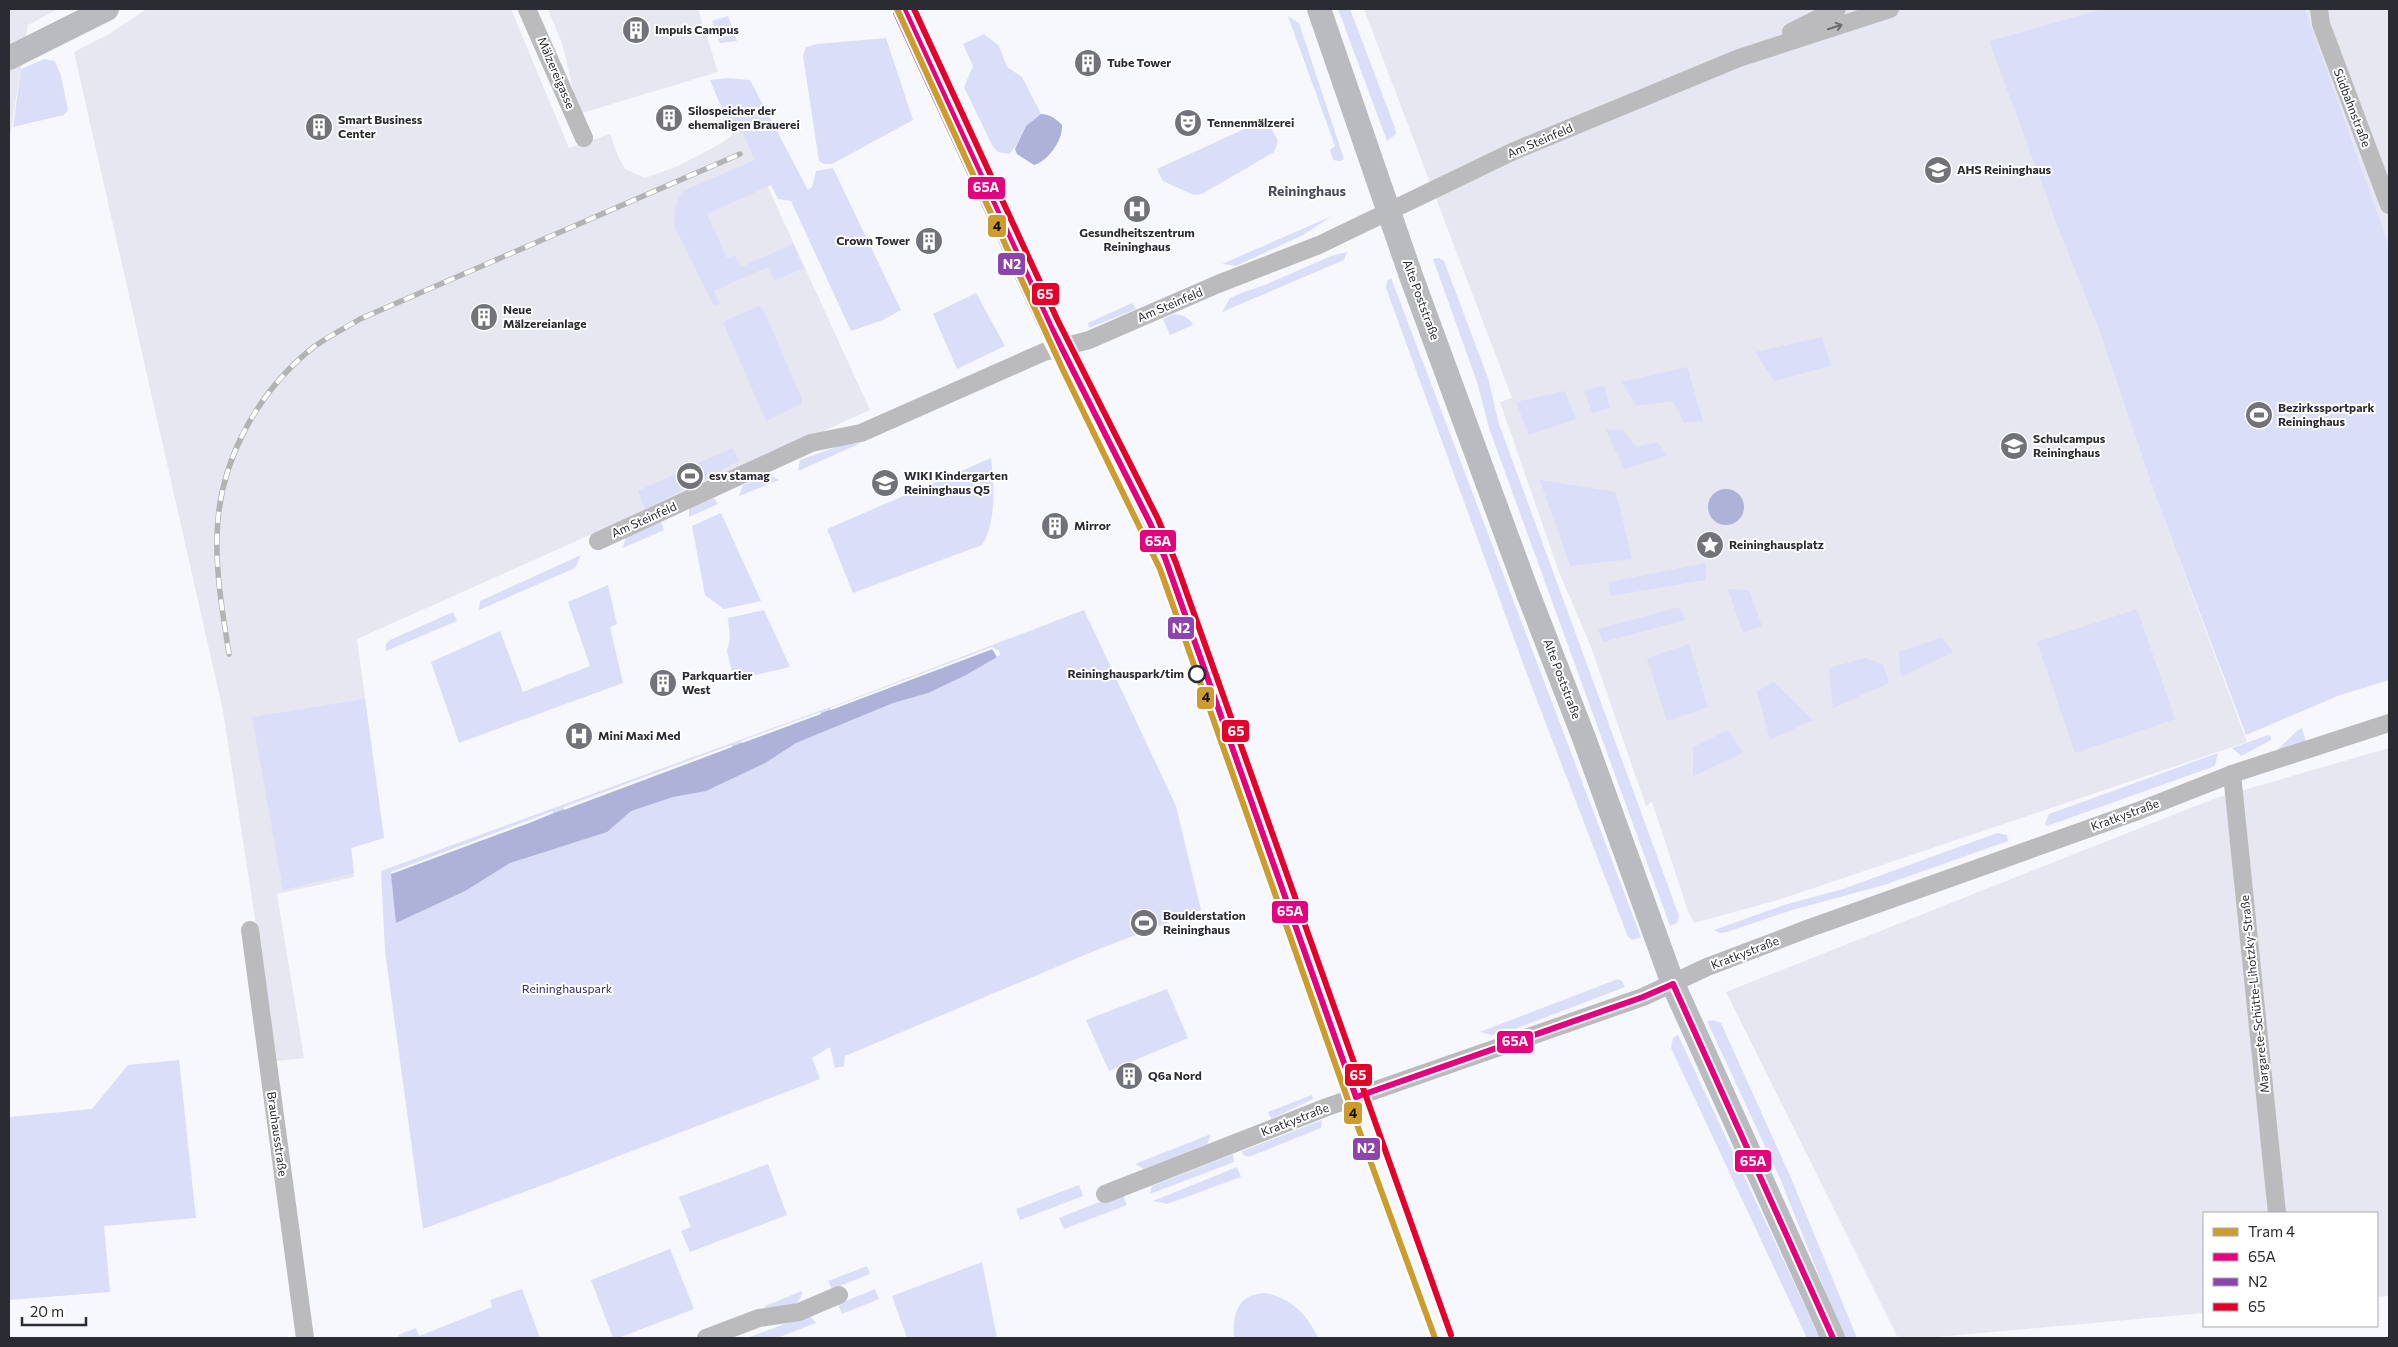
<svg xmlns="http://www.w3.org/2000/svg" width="2398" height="1347" font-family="Commissioner,sans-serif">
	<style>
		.built { fill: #e6e7f0 }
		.green { fill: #dbdef8 }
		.water { fill: #aeb2d9 }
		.pier { fill: #f7f8fd }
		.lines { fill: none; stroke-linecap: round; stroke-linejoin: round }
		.street { stroke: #bbbbbe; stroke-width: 18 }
		.secondary { stroke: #babbbf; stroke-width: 24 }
		.rail-casing { stroke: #b3b3b6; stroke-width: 5.5 }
		.rail { stroke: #fff; stroke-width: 4; stroke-dasharray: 11; stroke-linecap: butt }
		.bus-1-casing { stroke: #fff; stroke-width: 10 }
		.bus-2-casing { stroke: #fff; stroke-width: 10 }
		.bus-3-casing { stroke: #fff; stroke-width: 10 }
		.bus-1 { stroke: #e5007d; stroke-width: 6 }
		.bus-2 { stroke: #8e44ad; stroke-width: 6 }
		.bus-3 { stroke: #e4002b; stroke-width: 6 }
		.tram-1-casing { stroke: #fff; stroke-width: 10 }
		.tram-1 { stroke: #cc9d2e; stroke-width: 6 }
		.oneway { stroke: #6b6c72 }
		.stop-dot { fill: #fff; stroke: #2a2b33; stroke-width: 2.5 }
		.labels { text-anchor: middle; stroke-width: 4; stroke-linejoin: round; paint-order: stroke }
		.poi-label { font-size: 12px; font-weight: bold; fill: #2a2b33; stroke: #fff; text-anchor: start }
		.street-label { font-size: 12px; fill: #2a2b33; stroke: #fff }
		.stop-label { font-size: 12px; font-weight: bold; fill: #2a2b33; stroke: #fff; text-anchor: end }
		.park-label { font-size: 12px; fill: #2b2968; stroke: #fff }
		.neighbourhood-label { font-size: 14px; font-weight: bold; fill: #4a4c5e; stroke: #fff }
		.line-badge { stroke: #fff; stroke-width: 2 }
		.badge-label { font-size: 14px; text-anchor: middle; font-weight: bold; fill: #fff }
		.pale-badge-label { font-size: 14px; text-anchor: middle; font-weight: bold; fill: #111 }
	</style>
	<rect width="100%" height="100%" fill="#f7f8fd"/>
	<g class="built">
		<path d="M9,9H58L28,25L9,142Z"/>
		<path d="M147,9H511L569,148L610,134L618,156L625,169L645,178L678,166L722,143L741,128L870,410L357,639L384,838L351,848L354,877L277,894L304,1058L277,1061L223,711L74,52L109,34Z"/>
		<path d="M548,9H698L718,72L582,113L575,98L563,46Z"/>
		<path d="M1364,9H2102L1989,41L2099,330L2157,500L2247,742L1778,900L1694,923L1688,911L1652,802L1646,806L1591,647L1559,572L1500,402L1512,398Z"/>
		<path d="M2305,9H2389V246L2378,218Z"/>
		<path d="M2389,748V1296L2377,1297V1213H2204V1313L1925,1338H1898L1726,992L2216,798Z"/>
	</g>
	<g class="green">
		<path d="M1338,9H1350L1395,128L1396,134L1387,141Z"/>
		<path d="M2102,9H2305L2389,246V680L2340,695L2246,735L2157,500L2099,330L2061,235L1989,41Z"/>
		<path d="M728,16L737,41L720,43L712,21Z"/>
		<path d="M1288,16L1299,23L1344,159L1340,161L1333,160L1330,150L1335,146Z"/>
		<path d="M984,34L999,46L1007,67L1022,77L1041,114L1026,126L1016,146L1009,154L998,152L993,147L964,87L973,66L963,44Z"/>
		<path d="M886,38L913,120L832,164H824L819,161L803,56L806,47L817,44Z"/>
		<path d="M44,59L55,61L61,76L68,110L64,115L13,127L21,69Z"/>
		<path d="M728,78L750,80L808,190L812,187L816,171L833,168L901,310L883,320L851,331L791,201L778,199L771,185L707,214L727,258L735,255L741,267L793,244L804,268L774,281L768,267L714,291L720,304L714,306L675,227C673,214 676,202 683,191L755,160L741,129L733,135L710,80Z"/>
		<path d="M1266,119L1278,141L1274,152L1202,194L1194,195L1163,181L1157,169Z"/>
		<path d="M1332,216L1303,235L1236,266L1222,264Z"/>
		<path d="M1347,252L1344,260L1222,312L1230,298L1244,292L1265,285L1331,256Z"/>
		<path d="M1439,258L1444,261L1488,378L1499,424L1679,916L1677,923L1670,926L1489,428L1477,382L1433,259Z"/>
		<path d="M1391,278L1641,937L1633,940L1628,937L1528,677L1386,288L1387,281Z"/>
		<path d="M976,293L1005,346L957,369L933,314Z"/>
		<path d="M1132,303L1136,309L1089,328L1088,323Z"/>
		<path d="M759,306L764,311L801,397V404L766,421L723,322Z"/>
		<path d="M1174,314C1183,315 1188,317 1193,325L1170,335L1163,319Z"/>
		<path d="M1822,337L1831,366L1774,381L1755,352Z"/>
		<path d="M1687,367L1703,421L1684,423L1673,401L1636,406L1622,382Z"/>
		<path d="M1604,386L1610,408L1592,413L1584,390Z"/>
		<path d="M1565,391L1576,419L1529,435L1516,402Z"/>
		<path d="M1622,429L1636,447L1658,442L1667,456L1624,469L1606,430Z"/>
		<path d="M861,443L798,471L800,460L842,445Z"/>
		<path d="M732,448L739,461L645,509L638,491Z"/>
		<path d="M991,458C994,484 997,521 982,545L853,593L827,529Z"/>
		<path d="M767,474L779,480L739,496L743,485Z"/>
		<path d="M1540,480L1616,492L1632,559L1570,566Z"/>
		<path d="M714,498L718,504L689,517V508Z"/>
		<path d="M721,513L761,601L724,609L705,595L692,526Z"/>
		<path d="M661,521L664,530L623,548L626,536Z"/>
		<path d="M581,555L575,568L479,610L480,601Z"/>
		<path d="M1706,563L1705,580L1610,596L1609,582Z"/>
		<path d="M608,585L617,624L610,627L623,683L459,743L431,662L500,631L523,692L590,666L568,602Z"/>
		<path d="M1728,589L1749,590L1762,626L1743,633Z"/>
		<path d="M1680,607L1685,620L1603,642L1598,629Z"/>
		<path d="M2137,609L2175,719L2075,753L2037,642Z"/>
		<path d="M764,610L790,667L734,680L727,651L730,638L728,618Z"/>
		<path d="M1084,610L1176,806L1201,910L1099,949L845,1056L844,1066L835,1068L830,1047L812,1058L820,1079L543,1185L423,1229L385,951L381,871L844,702Z"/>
		<path d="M453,612L457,621L386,651V644L390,640Z"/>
		<path d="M1942,637L1953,652L1901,677L1899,652Z"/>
		<path d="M1689,644L1708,707L1667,721L1647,658Z"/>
		<path d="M1865,658L1883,664L1889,683L1833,708L1829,668Z"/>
		<path d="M1774,682L1813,720L1770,740L1757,691Z"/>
		<path d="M365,699L384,838L351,848L354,873L283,890L252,717Z"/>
		<path d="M2302,728L2306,741L2273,754L2298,730Z"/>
		<path d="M1728,730L1743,753L1693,776V747Z"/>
		<path d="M2268,735L2271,737V740L2241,756L2232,748Z"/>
		<path d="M2218,753L2215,766L2047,826L2045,824L2049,814Z"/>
		<path d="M1997,833L2007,835L2008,841L1884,885L1792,910L1727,932L1720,933L1714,930L1784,905L1843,889Z"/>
		<path d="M1618,979L1622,981L1625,987L1502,1034L1491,1035L1480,1032Z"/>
		<path d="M1167,989L1188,1038L1109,1071L1086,1020Z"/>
		<path d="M1713,1020L1721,1023L1791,1178L1857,1338H1844L1781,1181L1707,1021Z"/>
		<path d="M1678,1035L1820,1338H1807L1671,1048L1673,1038Z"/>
		<path d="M179,1060L196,1218L104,1226L110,1292L9,1300V1117L92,1109L128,1065Z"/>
		<path d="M1312,1095L1313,1099L1271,1119L1268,1112Z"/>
		<path d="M1322,1120L1321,1128L1249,1157L1243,1155L1242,1151Z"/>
		<path d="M1211,1134L1207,1144L1144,1169L1135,1164Z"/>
		<path d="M1233,1154L1234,1162L1150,1194L1152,1186Z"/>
		<path d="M768,1164L787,1215L690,1252L681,1231L691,1227L679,1197Z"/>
		<path d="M1237,1167L1241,1177L1167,1204L1153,1201Z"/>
		<path d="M1079,1185L1083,1196L1020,1220L1016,1209Z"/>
		<path d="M1122,1193L1127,1205L1064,1229L1059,1218Z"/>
		<path d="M670,1249L694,1309L621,1337L613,1338L591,1280Z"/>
		<path d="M982,1262L997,1338H907L892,1296Z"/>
		<path d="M867,1266L870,1274L832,1289L828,1281Z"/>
		<path d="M522,1289L540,1338H400L398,1335L416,1328L419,1336L492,1307L490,1300Z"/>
		<path d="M875,1289L879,1299L842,1314L838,1304Z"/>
		<path d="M802,1291C801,1310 780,1307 765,1308V1306Z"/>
		<path d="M1265,1293C1292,1299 1307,1314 1318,1338H1234C1232,1314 1238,1294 1265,1293Z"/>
		<path d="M809,1315L816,1323L777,1338H747Z"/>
	</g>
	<g class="water">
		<path d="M1041,114C1050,114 1056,119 1062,125C1063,140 1048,161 1034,165L1017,154L1015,149L1026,126Z"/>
		<circle cx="1726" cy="507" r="18"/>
		<path d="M993,649L997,657L966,675L928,693L893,703L796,743L765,763L706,791L673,797L631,811L607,832L510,863L465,891L396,923L391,874Z"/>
	</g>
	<g class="pier">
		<path d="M992,647L999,651L1000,655L997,657L992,649L831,710L830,708Z"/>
		<path d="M820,712L821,714L742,743L741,741Z"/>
		<path d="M731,745L732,747L564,810V807Z"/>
		<path d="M553,811V813L532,822L391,874V872Z"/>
	</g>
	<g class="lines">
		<g class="street">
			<path d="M527,9L584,138"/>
			<path d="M2319,9L2321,24L2389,205"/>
			<path d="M1791,32L1837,9"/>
			<path d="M598,541L811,443L861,433L1044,352L1089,340L1218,284L1319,245L1514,151L1739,58L1890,9"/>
			<path d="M2232,774L2277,1213"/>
			<path d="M250,930L305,1338"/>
			<path d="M1105,1194L1327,1107L1643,997L1707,967L1807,929L2138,811L2232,774L2389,723"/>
			<path d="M706,1338L759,1318L799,1312L839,1295"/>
		</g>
		<g class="secondary">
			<path d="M1319,9L1411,276L1527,591L1584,738L1673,984L1833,1338"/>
			<path d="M9,58L107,9"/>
		</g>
		<g class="rail-casing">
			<path id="rail" d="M229,654C223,615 216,576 217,537C218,463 257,391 315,346C329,336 345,328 360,319L740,154"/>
		</g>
		<use href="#rail" class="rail"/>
		<g class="bus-1-casing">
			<g id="bus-1">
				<path d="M904,9L1050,325L1150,523L1165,558L1356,1097"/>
				<path d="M1673,984L1833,1338"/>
				<path d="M1356,1097L1643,997L1673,984"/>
			</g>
		</g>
		<g class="bus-2-casing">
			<path id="bus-2" d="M896,13L1042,329L1142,527L1160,569L1434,1338"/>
		</g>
		<g class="bus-3-casing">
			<path id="bus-3" d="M914,9L1058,321L1158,519L1176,563L1451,1335"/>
		</g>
		<use href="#bus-1" class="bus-1"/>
		<use href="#bus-2" class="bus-2"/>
		<use href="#bus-3" class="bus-3"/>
		<g class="tram-1-casing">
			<path id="tram-1" d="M897,9L1063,370L1160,569L1348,1100L1435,1338"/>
		</g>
		<use href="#tram-1" class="tram-1"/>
	</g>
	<defs><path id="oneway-shaft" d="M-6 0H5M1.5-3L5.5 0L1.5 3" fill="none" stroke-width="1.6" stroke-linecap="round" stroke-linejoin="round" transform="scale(1.25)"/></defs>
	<use class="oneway" href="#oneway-shaft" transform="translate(1835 27) rotate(-18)"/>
	<defs>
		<g id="building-disc" transform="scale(1.4375)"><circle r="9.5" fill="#72737a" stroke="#fff"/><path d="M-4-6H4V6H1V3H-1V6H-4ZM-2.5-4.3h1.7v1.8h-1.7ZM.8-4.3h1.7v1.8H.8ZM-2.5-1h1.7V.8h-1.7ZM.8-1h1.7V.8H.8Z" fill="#fff"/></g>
		<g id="theatre-disc" transform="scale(1.4375)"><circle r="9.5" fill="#72737a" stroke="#fff"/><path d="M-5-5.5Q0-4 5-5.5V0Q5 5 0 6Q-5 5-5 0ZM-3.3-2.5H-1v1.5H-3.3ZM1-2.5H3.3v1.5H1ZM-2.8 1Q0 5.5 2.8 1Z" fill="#fff"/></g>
		<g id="school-disc" transform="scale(1.4375)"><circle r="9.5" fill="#72737a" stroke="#fff"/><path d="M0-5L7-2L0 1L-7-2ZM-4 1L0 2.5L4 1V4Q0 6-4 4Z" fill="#fff"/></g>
		<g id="hospital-disc" transform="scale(1.4375)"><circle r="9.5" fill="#72737a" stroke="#fff"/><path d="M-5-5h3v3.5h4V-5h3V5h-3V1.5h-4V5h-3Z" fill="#fff"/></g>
		<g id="stadium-disc" transform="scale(1.4375)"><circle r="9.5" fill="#72737a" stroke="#fff"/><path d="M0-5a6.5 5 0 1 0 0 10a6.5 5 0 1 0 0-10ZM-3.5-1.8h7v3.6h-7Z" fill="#fff"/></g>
		<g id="sight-disc" transform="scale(1.4375)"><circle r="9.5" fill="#72737a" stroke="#fff"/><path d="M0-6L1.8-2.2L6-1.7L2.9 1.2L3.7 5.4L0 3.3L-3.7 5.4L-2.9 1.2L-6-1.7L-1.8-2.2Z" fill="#fff"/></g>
	</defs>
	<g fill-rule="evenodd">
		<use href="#building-disc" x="636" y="30"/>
		<use href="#building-disc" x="1088" y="63"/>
		<use href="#building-disc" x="669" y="118"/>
		<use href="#theatre-disc" x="1188" y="123"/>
		<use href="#building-disc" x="319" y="127"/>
		<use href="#school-disc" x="1938" y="170"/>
		<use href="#hospital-disc" x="1137" y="209"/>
		<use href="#building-disc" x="929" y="241"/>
		<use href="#building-disc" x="484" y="317"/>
		<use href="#stadium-disc" x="2259" y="415"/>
		<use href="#school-disc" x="2014" y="446"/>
		<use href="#stadium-disc" x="690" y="476"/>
		<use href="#school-disc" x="885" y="483"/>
		<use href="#building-disc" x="1055" y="526"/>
		<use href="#sight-disc" x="1710" y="545"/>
		<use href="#building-disc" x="663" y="683"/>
		<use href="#hospital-disc" x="579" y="736"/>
		<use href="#stadium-disc" x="1144" y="923"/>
		<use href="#building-disc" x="1129" y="1076"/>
	</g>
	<circle class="stop-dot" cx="1197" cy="674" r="8"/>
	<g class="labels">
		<g class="poi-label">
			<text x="655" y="34">Impuls Campus</text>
			<text x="1107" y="67">Tube Tower</text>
			<text x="688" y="115">Silospeicher der<tspan x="688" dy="14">ehemaligen Brauerei</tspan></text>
			<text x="338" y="124">Smart Business<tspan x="338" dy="14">Center</tspan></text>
			<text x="1207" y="127">Tennenmälzerei</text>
			<text x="1957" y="174">AHS Reininghaus</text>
			<text x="1137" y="237" text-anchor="middle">Gesundheitszentrum<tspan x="1137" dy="14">Reininghaus</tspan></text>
			<text x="910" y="245" text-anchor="end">Crown Tower</text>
			<text x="503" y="314">Neue<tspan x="503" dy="14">Mälzereianlage</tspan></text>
			<text x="2278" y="412">Bezirkssportpark<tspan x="2278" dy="14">Reininghaus</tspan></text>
			<text x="2033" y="443">Schulcampus<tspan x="2033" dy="14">Reininghaus</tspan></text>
			<text x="709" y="480">esv stamag</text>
			<text x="904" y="480">WIKI Kindergarten<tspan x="904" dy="14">Reininghaus Q5</tspan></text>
			<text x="1074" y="530">Mirror</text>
			<text x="1729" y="549">Reininghausplatz</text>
			<text x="682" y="680">Parkquartier<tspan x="682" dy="14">West</tspan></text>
			<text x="598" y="740">Mini Maxi Med</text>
			<text x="1163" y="920">Boulderstation<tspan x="1163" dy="14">Reininghaus</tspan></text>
			<text x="1148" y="1080">Q6a Nord</text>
		</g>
		<g class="street-label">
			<text transform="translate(556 73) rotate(67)" y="4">Mälzereigasse</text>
			<text transform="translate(2352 108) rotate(69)" y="4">Südbahnstraße</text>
			<text transform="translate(1540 141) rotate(-23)" y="4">Am Steinfeld</text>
			<text transform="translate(1421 300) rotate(70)" y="4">Alte Poststraße</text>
			<text transform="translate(1170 305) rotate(-23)" y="4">Am Steinfeld</text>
			<text transform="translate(644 520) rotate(-24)" y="4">Am Steinfeld</text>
			<text transform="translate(1562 679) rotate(69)" y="4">Alte Poststraße</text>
			<text transform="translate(2125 815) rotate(-20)" y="4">Kratkystraße</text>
			<text transform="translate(1745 953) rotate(-21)" y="4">Kratkystraße</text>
			<text transform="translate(2255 994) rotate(-96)" y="4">Margarete-Schütte-Lihotzky-Straße</text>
			<text transform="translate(1295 1120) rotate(-21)" y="4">Kratkystraße</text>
			<text transform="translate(277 1134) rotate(82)" y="4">Brauhausstraße</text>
		</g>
		<g class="stop-label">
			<text x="1184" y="678">Reininghauspark/tim</text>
		</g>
		<g class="park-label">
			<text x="567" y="993">Reininghauspark</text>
		</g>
		<g class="neighbourhood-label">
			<text x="1307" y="196">Reininghaus</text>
		</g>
	</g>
	<g class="line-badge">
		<rect x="967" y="176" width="39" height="24" rx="5" fill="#e5007d"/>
		<rect x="987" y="214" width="20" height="24" rx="5" fill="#cc9d2e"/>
		<rect x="997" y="252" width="29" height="24" rx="5" fill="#8e44ad"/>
		<rect x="1031" y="282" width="29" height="24" rx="5" fill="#e4002b"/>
		<rect x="1139" y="529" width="38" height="24" rx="5" fill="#e5007d"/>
		<rect x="1167" y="616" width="28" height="24" rx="5" fill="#8e44ad"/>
		<rect x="1196" y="686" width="19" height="24" rx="5" fill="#cc9d2e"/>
		<rect x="1221" y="719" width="29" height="24" rx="5" fill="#e4002b"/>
		<rect x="1271" y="900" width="38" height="24" rx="5" fill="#e5007d"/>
		<rect x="1496" y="1030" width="38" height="24" rx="5" fill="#e5007d"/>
		<rect x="1344" y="1063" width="29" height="24" rx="5" fill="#e4002b"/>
		<rect x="1343" y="1101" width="20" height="24" rx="5" fill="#cc9d2e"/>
		<rect x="1352" y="1137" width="29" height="24" rx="5" fill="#8e44ad"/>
		<rect x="1734" y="1149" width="38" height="24" rx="5" fill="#e5007d"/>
	</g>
	<g class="badge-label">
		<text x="986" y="192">65A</text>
		<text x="1012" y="269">N2</text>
		<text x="1045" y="299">65</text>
		<text x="1158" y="546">65A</text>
		<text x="1181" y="633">N2</text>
		<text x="1236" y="736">65</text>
		<text x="1290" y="916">65A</text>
		<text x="1515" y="1046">65A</text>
		<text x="1358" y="1080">65</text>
		<text x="1366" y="1153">N2</text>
		<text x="1753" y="1166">65A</text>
	</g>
	<g class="pale-badge-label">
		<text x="997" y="231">4</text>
		<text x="1206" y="702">4</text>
		<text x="1353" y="1118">4</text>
	</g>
	<rect width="2398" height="1347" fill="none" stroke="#2a2b33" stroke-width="20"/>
	<rect x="2203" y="1212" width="175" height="115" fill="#ffffff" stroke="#aaaaad"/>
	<rect x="2213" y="1228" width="25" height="8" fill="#cc9d2e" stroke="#aaaaad"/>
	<text x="2248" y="1237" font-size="15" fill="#2a2b33">Tram 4</text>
	<rect x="2213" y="1253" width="25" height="8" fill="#e5007d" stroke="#aaaaad"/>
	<text x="2248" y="1262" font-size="15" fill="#2a2b33">65A</text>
	<rect x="2213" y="1278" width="25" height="8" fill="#8e44ad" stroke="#aaaaad"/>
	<text x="2248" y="1287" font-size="15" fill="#2a2b33">N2</text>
	<rect x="2213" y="1303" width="25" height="8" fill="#e4002b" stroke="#aaaaad"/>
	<text x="2248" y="1312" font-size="15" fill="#2a2b33">65</text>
	<path d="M22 1317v8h64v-8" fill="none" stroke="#2a2b33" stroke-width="2.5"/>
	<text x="30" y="1317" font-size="15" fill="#2a2b33" stroke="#ffffff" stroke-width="4" paint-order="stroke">20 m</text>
</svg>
